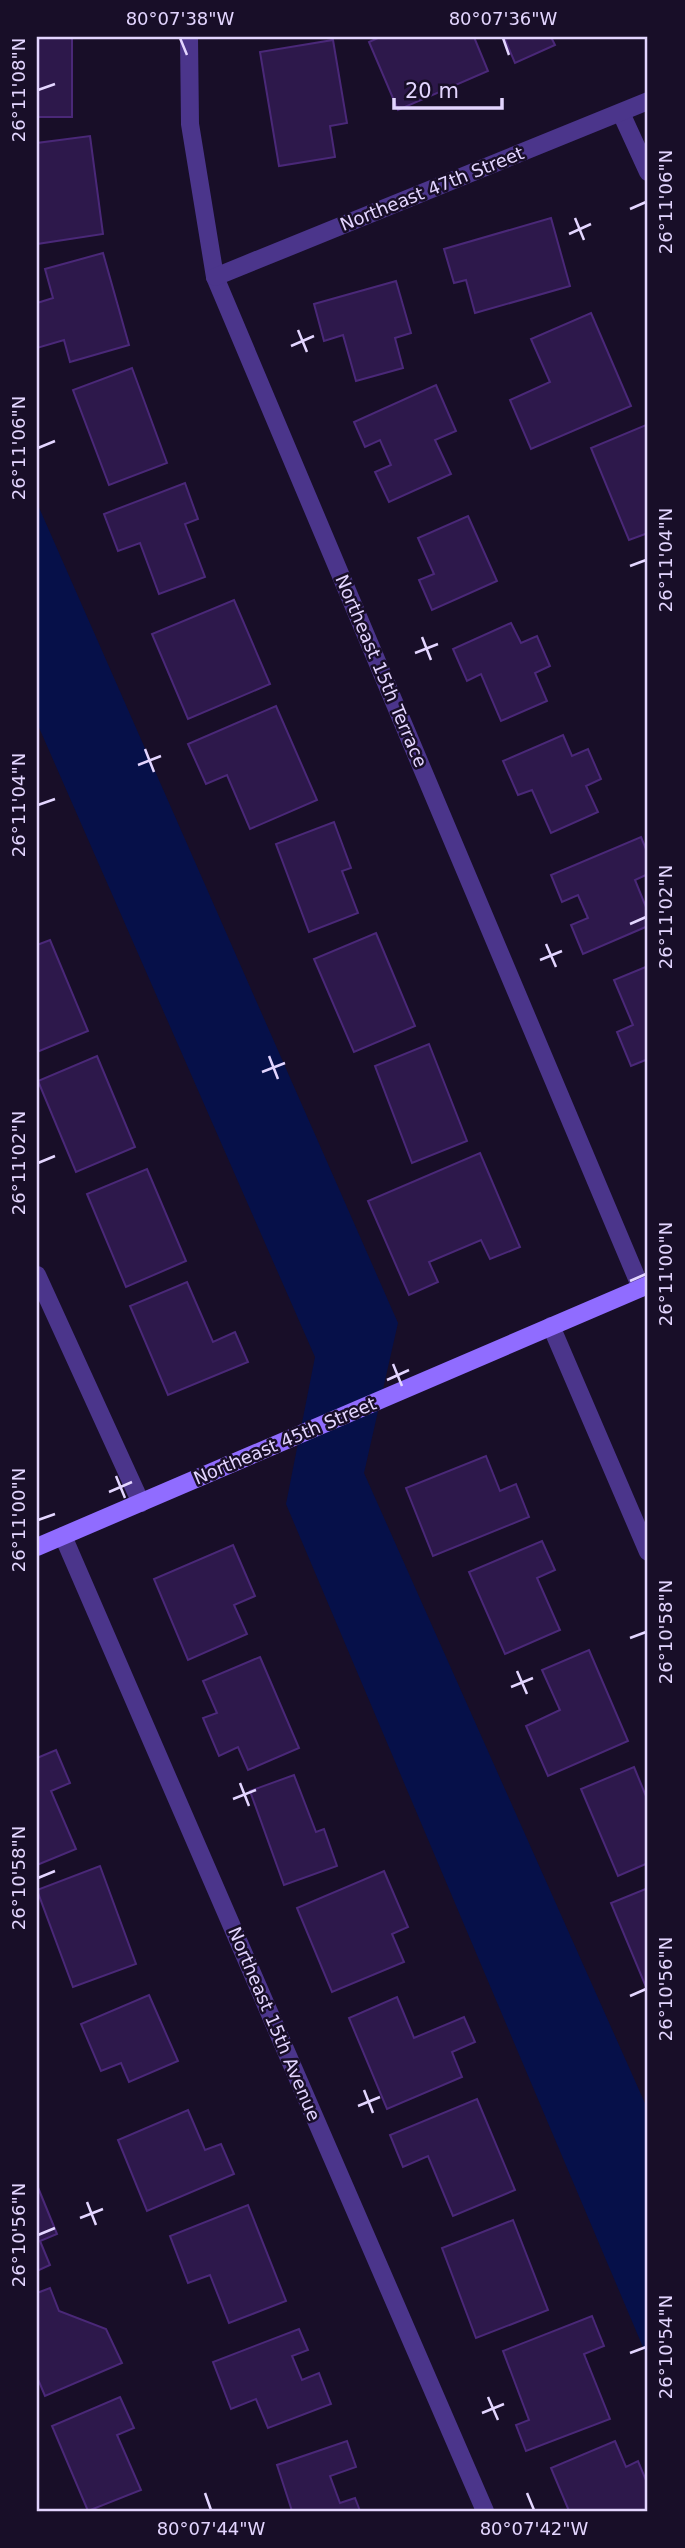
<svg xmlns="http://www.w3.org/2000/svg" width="685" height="2548" font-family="'DejaVu Sans',sans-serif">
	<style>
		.water { fill: #061049 }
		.building { fill: #2d184b; stroke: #4a2878; stroke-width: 2 }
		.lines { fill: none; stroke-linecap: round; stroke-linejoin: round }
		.street { stroke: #4b358b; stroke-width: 18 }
		.secondary { stroke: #906cff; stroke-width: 18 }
		.ticks { fill: none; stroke: #e3d5ff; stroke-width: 2.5 }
		.labels { text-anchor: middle; stroke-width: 5; stroke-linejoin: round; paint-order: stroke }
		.street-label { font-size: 18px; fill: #e3d5ff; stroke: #180e28 }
		.neatline { fill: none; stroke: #e3d5ff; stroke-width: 2.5 }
		.ticks-label { font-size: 18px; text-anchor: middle; fill: #e3d5ff }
	</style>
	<rect width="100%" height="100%" fill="#180e28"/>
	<path class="water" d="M37,503L398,1323L364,1473L648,2110V2359L286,1504L315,1357L37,723Z"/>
	<g class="building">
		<rect x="37" y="37" width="35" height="80"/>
		<path d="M380,37H474L488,71L398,110L369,42Z"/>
		<path d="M504,37H551L555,45L515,63Z"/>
		<path d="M333,40L347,123L330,126L335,157L279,166L260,52Z"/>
		<path d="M90,136L103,234L37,244V143Z"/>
		<path d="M551,218L570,286L475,313L466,280L454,283L444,249Z"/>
		<path d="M103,253L129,345L70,362L64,340L37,348V303L53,298L45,269Z"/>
		<path d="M396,281L411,333L395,338L403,368L356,381L343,335L324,341L314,304Z"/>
		<path d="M591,313L631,406L531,449L510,400L550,382L531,339Z"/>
		<path d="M132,368L167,463L109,485L73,390Z"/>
		<path d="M436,385L456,431L435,440L451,474L389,502L375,472L391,465L380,440L365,447L354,422Z"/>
		<path d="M646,425L648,432V533L629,540L591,448Z"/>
		<path d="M185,483L198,519L185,524L205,577L159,594L140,543L118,551L104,514Z"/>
		<path d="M468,516L497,581L432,610L419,580L434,574L418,538Z"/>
		<path d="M234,600L270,684L188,719L152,634Z"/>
		<path d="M511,623L521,643L537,636L550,666L535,673L547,701L501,721L481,674L467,681L453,649Z"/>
		<path d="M276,706L317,800L250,829L227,775L206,784L188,744Z"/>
		<path d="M563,735L572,756L588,749L601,779L586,786L598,812L551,833L532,790L518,795L503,761Z"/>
		<path d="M334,822L351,868L342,871L358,913L309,932L276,844Z"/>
		<path d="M641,837L648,854V874L635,880L648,912V926L583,954L571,925L588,918L578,895L562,902L551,875Z"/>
		<path d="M376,933L415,1026L354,1052L314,959Z"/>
		<path d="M50,940L88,1031L37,1052V945Z"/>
		<path d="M648,966V1059L631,1066L617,1032L633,1025L614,980Z"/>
		<path d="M429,1044L467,1141L412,1163L375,1066Z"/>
		<path d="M97,1056L135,1147L76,1172L38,1081Z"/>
		<path d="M480,1153L520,1247L490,1259L481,1240L429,1262L438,1282L409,1295L368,1201Z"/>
		<path d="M147,1169L186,1261L126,1287L87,1194Z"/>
		<path d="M187,1282L213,1342L235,1332L248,1362L168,1395L130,1306Z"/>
		<path d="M486,1456L500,1491L516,1484L529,1517L433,1556L406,1488Z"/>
		<path d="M542,1541L555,1570L537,1578L560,1630L505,1654L469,1572Z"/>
		<path d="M233,1545L255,1596L234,1605L247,1634L188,1660L154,1579Z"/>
		<path d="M589,1650L628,1741L548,1776L526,1726L560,1710L542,1670Z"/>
		<path d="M260,1657L299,1748L248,1770L238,1747L219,1756L203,1718L217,1713L203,1681Z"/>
		<path d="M56,1750L70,1783L51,1791L76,1849L37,1865V1758Z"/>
		<path d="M634,1767L648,1801V1863L618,1876L581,1789Z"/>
		<path d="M294,1775L316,1832L324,1829L337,1866L284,1885L250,1791Z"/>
		<path d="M100,1866L136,1964L73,1987L37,1890Z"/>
		<path d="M384,1871L408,1927L392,1934L404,1962L332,1992L297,1908Z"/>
		<path d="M648,1888V1986L646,1987L611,1903Z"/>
		<path d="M149,1995L178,2061L129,2082L121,2063L101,2071L81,2024Z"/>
		<path d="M397,1997L414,2038L464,2017L475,2042L452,2052L462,2077L387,2109L349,2018Z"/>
		<path d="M477,2099L515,2190L453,2216L428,2156L403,2167L390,2135Z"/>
		<path d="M188,2110L205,2150L221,2144L234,2174L147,2211L118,2140Z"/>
		<path d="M37,2185L57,2234L40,2241L50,2265L37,2271Z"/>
		<path d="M248,2205L286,2301L229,2323L210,2275L188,2283L170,2236Z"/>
		<path d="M513,2220L548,2310L476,2338L442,2248Z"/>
		<path d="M50,2288L59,2311L106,2329L122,2363L45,2396L37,2377V2293Z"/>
		<path d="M592,2316L604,2346L584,2354L610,2419L526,2451L516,2425L529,2420L503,2351Z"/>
		<path d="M299,2329L308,2350L292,2356L302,2380L319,2373L331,2404L268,2428L256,2399L231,2409L213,2362Z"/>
		<path d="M120,2397L134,2428L117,2435L141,2490L88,2511L52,2426Z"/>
		<path d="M347,2441L356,2467L330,2476L340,2503L355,2498L360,2511H292L277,2465Z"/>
		<path d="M615,2441L626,2467L638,2461L648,2485V2511H569L551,2468Z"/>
	</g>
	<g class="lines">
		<g class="street">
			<path d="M189,37L190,124L215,277L641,1288"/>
			<path d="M621,113L648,172"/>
			<path d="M215,277L648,101"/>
			<path d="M37,1275L141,1503"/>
			<path d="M551,1326L648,1552"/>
			<path d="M63,1536L485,2511"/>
		</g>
		<path class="secondary" d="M37,1547L648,1285"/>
	</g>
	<path class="ticks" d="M180,38L187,55M503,38L509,55M38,90L55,84M630,209L646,202M575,218L584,240M569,234L591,224M298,330L307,352M291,346L314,336M38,448L55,441M630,566L646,560M422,637L431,660M415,653L438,644M145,749L154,772M138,765L161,756M38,805L55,799M630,924L646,917M546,944L556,967M540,960L562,951M269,1056L278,1079M262,1072L285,1063M38,1163L55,1156M630,1281L646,1274M393,1364L402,1386M387,1380L409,1370M116,1476L125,1498M109,1492L132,1482M38,1520L55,1514M630,1638L646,1632M517,1671L527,1694M511,1687L533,1678M240,1783L249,1806M233,1799L256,1790M38,1878L55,1871M630,1996L646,1989M364,2090L373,2113M358,2106L380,2097M87,2202L96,2225M80,2218L103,2209M38,2235L55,2228M630,2353L646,2347M488,2397L498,2420M482,2413L504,2404M205,2493L211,2510M527,2493L534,2510"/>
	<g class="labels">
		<g class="street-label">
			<text transform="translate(432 189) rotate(-22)" y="6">Northeast 47th Street</text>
			<text transform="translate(381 671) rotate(67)" y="6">Northeast 15th Terrace</text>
			<text transform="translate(285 1441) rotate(-23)" y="6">Northeast 45th Street</text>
			<text transform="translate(274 2024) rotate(67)" y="6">Northeast 15th Avenue</text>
		</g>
	</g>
	<rect width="685" height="2548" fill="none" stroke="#180e28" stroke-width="77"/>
	<path d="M394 98v10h108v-10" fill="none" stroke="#e3d5ff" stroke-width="3.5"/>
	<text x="405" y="98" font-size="21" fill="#e3d5ff" stroke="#180e28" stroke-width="5" paint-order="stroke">20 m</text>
	<rect x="38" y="38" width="608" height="2472" class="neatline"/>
	<g class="ticks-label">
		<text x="180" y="25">80°07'38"W</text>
		<text x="503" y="25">80°07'36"W</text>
		<text transform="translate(19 90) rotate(-90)" y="6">26°11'08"N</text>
		<text transform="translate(666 202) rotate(-90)" y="6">26°11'06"N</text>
		<text transform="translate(19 448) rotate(-90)" y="6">26°11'06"N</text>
		<text transform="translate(666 560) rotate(-90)" y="6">26°11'04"N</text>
		<text transform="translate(19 805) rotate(-90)" y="6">26°11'04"N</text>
		<text transform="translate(666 917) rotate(-90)" y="6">26°11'02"N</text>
		<text transform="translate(19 1163) rotate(-90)" y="6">26°11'02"N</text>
		<text transform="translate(666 1274) rotate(-90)" y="6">26°11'00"N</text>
		<text transform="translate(19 1520) rotate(-90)" y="6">26°11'00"N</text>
		<text transform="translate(666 1632) rotate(-90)" y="6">26°10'58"N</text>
		<text transform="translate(19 1878) rotate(-90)" y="6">26°10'58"N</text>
		<text transform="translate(666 1989) rotate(-90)" y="6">26°10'56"N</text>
		<text transform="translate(19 2235) rotate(-90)" y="6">26°10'56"N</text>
		<text transform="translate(666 2347) rotate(-90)" y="6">26°10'54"N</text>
		<text x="211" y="2535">80°07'44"W</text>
		<text x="534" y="2535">80°07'42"W</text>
	</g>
</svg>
